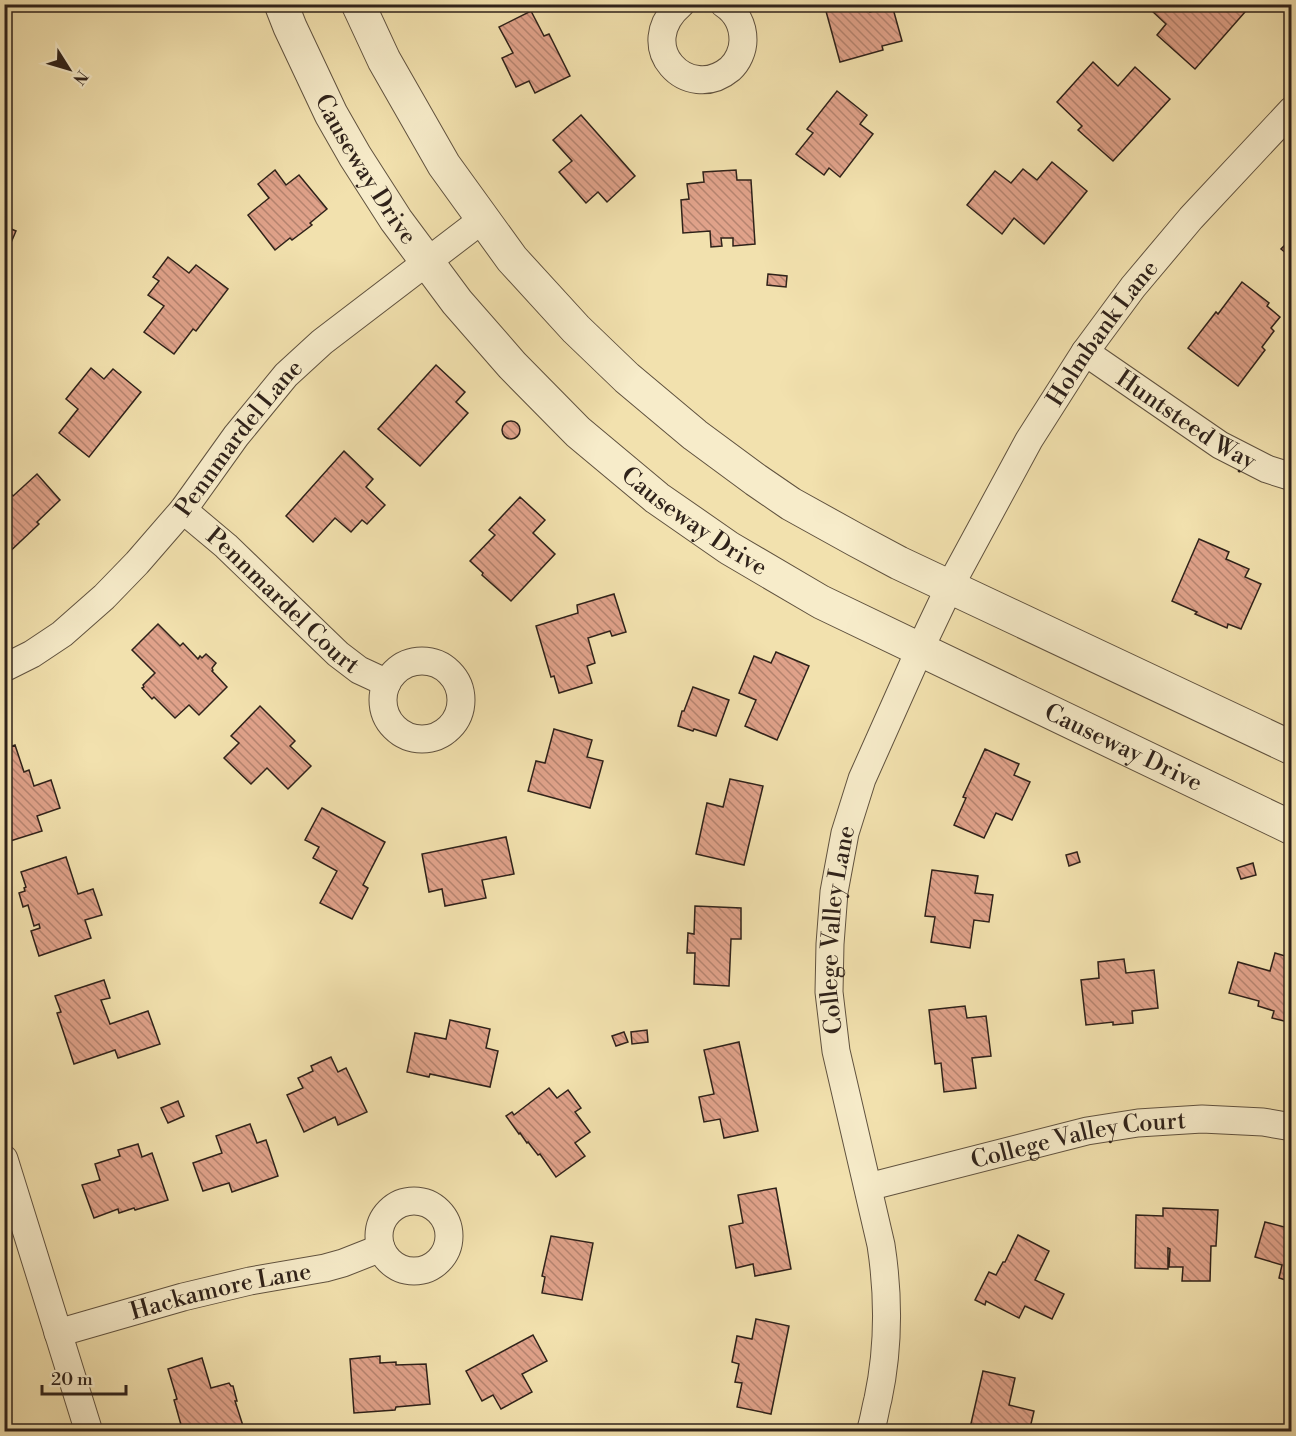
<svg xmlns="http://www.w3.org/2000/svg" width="1296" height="1436" font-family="'Libre Bodoni',serif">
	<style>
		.building { fill: url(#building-back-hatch); stroke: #2f221a; stroke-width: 1.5 }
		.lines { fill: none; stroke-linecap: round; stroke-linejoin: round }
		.minor-casing { stroke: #60523f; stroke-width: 29 }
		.tertiary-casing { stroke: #60523f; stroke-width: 35 }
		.minor { stroke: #f7ecca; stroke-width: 27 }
		.tertiary { stroke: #f7ecca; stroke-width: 33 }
		.labels { text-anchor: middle; stroke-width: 6; stroke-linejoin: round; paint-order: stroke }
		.street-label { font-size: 24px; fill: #2f221a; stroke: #f7ecca }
	</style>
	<defs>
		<pattern id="building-back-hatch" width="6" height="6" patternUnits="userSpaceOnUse" patternTransform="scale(1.5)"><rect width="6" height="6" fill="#e0a28a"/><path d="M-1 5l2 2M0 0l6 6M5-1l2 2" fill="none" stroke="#b68470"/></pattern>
	</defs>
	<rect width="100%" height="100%" fill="#f2e1ae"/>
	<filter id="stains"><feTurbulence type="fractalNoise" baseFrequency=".00333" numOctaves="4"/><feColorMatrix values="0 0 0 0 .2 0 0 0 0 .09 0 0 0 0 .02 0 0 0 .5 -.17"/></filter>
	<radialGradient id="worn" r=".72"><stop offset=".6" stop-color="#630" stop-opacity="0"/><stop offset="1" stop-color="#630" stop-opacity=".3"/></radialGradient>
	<g class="building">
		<path d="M12,4H45L36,7L35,5L14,11Z"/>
		<path d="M824,4H868L870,12L892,5L902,41L882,46L883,50L840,62Z"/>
		<path d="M1158,4H1252L1195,69L1157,35L1166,24L1152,11Z"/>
		<path d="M531,11L544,36L549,34L570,76L535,93L529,81L516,87L502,58L513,53L499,27Z"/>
		<path d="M1093,62L1118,86L1135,67L1170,99L1113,161L1078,130L1082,126L1057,102Z"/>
		<path d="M837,91L867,115L860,124L873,134L840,177L829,168L824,175L796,154L813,133L807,129Z"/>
		<path d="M581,115L635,176L607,202L598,192L586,203L559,172L572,161L553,140Z"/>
		<path d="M1052,162L1087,191L1044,244L1014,218L1002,234L967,205L995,171L1011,183L1023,169L1037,180Z"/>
		<path d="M275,170L286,185L299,175L327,209L310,223L312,225L292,240L290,238L275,250L248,215L269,198L258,184Z"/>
		<path d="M736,170L737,180H751L755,244L733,246V238H721L722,246L711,247L710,231L683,233L681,200L689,199L687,184L704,182L703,172Z"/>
		<path d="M4,226L16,231L4,259Z"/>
		<path d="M1292,238V258L1281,249Z"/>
		<path d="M168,257L189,273L196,265L228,289L196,331L193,329L174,354L144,332L164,306L148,295L159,281L153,277Z"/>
		<path d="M768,274L787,276L786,287L767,285Z"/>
		<path d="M1242,282L1269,303L1267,306L1280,317L1271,328L1274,331L1262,347L1265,350L1238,386L1188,348L1216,312L1218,314Z"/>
		<path d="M436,365L465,392L456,402L468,413L420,466L378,429Z"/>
		<path d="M91,368L104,379L113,369L141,392L89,457L59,433L78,409L66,399Z"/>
		<circle cx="511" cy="430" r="9"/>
		<path d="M344,451L373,479L366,487L385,505L367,524L362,520L351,532L335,518L313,542L286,516Z"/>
		<path d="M37,474L60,500L37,522L39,524L4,557V486L13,496Z"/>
		<path d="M520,497L545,520L533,533L555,554L511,601L482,575L483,573L470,561L495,535L489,530Z"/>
		<path d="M1199,539L1229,552L1226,559L1249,569L1245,577L1261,584L1241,629L1228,624L1227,628L1195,614L1197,612L1172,601Z"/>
		<path d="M614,594L626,632L612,636L610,631L588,638L595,663L587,666L592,683L559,693L554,676L551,677L536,626L578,613L577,605Z"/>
		<path d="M158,624L180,646L183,643L198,659L200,656L202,658L206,654L216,663L212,668L213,670L212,671L227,687L199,715L189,705L175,718L154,697L152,699L142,688L144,687L143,685L155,673L132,650Z"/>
		<path d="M776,652L809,666L777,740L745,726L756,700L739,693L754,656L771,663Z"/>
		<path d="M693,687L729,700L716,736L694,729L693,731L678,726L682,711H684Z"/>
		<path d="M260,706L295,741L290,746L311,766L288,789L267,768L251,784L224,758L239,743L231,736Z"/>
		<path d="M554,729L592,740L587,757L603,761L590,808L528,791L536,761L545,763Z"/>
		<path d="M15,745L24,772L29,770L34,786L51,780L60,808L37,816L42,831L4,843V749Z"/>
		<path d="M985,749L1019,764L1014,775L1030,782L1012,820L996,813L984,838L954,825L966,798L963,797Z"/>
		<path d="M730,779L763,786L744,865L696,854L707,803L723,807Z"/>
		<path d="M322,808L385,842L363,885L368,888L352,919L320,903L337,871L313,858L319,847L305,840Z"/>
		<path d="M506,837L514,874L482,880L486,898L445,906L442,889L429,892L422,854Z"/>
		<path d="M1077,852L1080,862L1069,866L1066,855Z"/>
		<path d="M66,857L78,894L93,889L102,915L85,920L91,938L39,956L31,931L40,928L39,924L34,926L28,905L23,907L19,893L25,891L24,888L26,887L21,872Z"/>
		<path d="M1253,863L1256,875L1241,879L1237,868Z"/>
		<path d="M932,870L978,876L975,893L993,895L989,922L974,920L970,948L931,942L935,917L925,916Z"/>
		<path d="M695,906L741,908V939H731L729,986L694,984L695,953H687L688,933L694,934Z"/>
		<path d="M1275,953L1292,958V1023L1272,1018L1274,1011L1258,1006L1259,1001L1229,993L1238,962L1270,971Z"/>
		<path d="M1124,959L1126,973L1154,970L1158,1008L1132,1011L1133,1023L1113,1025V1022L1086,1025L1081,980L1099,978L1098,962Z"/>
		<path d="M104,980L110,998L101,1000L110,1024L148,1011L160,1044L118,1058L115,1050L74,1064L57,1013L61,1012L55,996Z"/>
		<path d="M965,1006L967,1018L986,1016L991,1056L972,1058L976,1088L944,1092L941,1063L935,1064L929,1010Z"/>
		<path d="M450,1020L490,1029L486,1048L498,1051L490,1087L430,1074L429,1077L407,1072L415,1033L446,1039Z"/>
		<path d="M647,1030L648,1042L632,1044L631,1032Z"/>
		<path d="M624,1032L628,1042L616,1046L612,1036Z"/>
		<path d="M739,1042L758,1131L724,1138L720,1119L704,1122L699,1097L714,1094L704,1050Z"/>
		<path d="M331,1057L338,1072L346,1068L367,1112L338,1125L335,1117L304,1132L287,1095L303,1088L298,1078L313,1071L311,1066Z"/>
		<path d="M549,1088L557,1098L568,1090L581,1108L575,1112L590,1132L575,1143L585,1156L556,1177L540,1154L538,1155L528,1142L527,1143L520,1133L519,1134L506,1116L512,1112L514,1115Z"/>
		<path d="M178,1101L184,1116L168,1123L161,1108Z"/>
		<path d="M250,1124L257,1143L266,1140L278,1176L232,1192L229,1183L203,1191L193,1163L222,1153L216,1136Z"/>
		<path d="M138,1144L142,1157L152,1153L168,1200L135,1210L134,1208L119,1213L118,1209L94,1218L82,1185L100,1180L95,1164L120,1156L118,1150Z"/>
		<path d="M776,1188L791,1269L755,1276L753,1264L736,1268L729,1226L743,1223L738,1195Z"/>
		<path d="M1163,1208L1218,1210L1216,1246H1211L1210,1281H1182L1183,1267H1169L1170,1249L1168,1248V1269L1135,1268L1136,1215L1163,1216Z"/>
		<path d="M1265,1222L1292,1229V1282L1279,1278L1282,1265L1255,1257Z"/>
		<path d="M1018,1235L1049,1251L1035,1280L1064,1294L1052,1319L1025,1306L1019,1318L986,1301L985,1305L975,1300L989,1272L996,1275L1003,1262H1005Z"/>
		<path d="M551,1236L593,1243L582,1300L542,1293L545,1277L542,1276Z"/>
		<path d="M756,1319L789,1326L771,1414L737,1407L742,1383L735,1382L739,1364L732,1362L737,1336L752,1339Z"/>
		<path d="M533,1335L547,1361L522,1374L532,1392L501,1409L493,1395L482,1401L466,1371Z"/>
		<path d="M380,1356V1363L396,1362V1365L426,1364L430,1404L396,1407L395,1410L354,1413L350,1359Z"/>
		<path d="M202,1358L211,1388L229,1383L231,1386H233L237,1401H235L245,1432H183L174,1400L177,1399L168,1369Z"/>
		<path d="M983,1371L1015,1378L1009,1405L1034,1411L1030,1428L1037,1430V1432H974L975,1429L970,1428Z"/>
	</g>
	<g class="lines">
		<g class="minor-casing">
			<g id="minor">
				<path d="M681,4C632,46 688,104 730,69C738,62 743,50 743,40C743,25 736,12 724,4"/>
				<path id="s1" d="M1085,352L1220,445L1267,469L1292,477"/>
				<path id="s2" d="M183,510L226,546L338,654L359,670L387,683"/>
				<circle cx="422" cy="700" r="39"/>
				<path id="s3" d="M4,668L32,654L62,634L104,597L137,563L183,510L236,436L286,375L322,342L483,219"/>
				<path d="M4,1159L89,1432"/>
				<path id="s4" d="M868,1187L1087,1131L1138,1123L1202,1119L1263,1122L1292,1127"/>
				<circle cx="414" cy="1236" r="35"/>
				<path id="s5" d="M58,1333L183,1297L250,1281L325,1268L343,1263L381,1248"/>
				<path id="s6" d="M870,1432C874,1421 875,1410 878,1399C889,1347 889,1297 881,1245L836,1051L829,992L830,944L834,892L845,833L862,779L920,649L950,586L1029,440L1085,352L1133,287L1191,218L1292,110"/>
			</g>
		</g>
		<g class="tertiary-casing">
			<g id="tertiary">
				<path id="s7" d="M281,4L290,27L331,114L355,156L396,220L457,302L512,365L578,432L657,498L729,548L821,602L1292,828"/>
				<path d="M358,4L384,60L444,165L512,259L576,329L627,378L695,435L756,480L791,504L856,540L899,563L1292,748"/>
			</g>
		</g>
		<use href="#minor" class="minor"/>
		<use href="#tertiary" class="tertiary"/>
	</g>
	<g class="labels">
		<g class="street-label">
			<text dy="8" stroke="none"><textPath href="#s7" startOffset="186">Causeway Drive</textPath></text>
			<text dy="8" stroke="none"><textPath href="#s6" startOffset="1172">Holmbank Lane</textPath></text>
			<text dy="8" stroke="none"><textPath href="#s1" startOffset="122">Huntsteed Way</textPath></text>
			<text dy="8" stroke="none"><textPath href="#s3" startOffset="332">Pennmardel Lane</textPath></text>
			<text dy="8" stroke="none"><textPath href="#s7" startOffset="672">Causeway Drive</textPath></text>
			<text dy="8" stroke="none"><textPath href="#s2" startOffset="135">Pennmardel Court</textPath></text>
			<text dy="8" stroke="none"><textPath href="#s7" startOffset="1158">Causeway Drive</textPath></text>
			<text dy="8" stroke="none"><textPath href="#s6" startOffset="510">College Valley Lane</textPath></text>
			<text dy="8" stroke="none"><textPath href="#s4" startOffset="216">College Valley Court</textPath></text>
			<text dy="8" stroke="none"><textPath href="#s5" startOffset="168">Hackamore Lane</textPath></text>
		</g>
	</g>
	<rect width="1296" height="1436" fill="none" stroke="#f2e1ae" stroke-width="24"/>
	<rect x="6" y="6" width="1284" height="1424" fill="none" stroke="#2f221a" stroke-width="3"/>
	<rect x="12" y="12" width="1272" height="1412" fill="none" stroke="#2f221a" stroke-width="1.5"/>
	<g transform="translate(69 69) rotate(127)" stroke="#f7ecca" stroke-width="4.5" paint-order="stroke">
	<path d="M0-4.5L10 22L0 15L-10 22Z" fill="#2f221a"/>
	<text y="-9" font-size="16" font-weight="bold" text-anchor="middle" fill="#2f221a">N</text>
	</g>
	<path d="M42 1385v9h84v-9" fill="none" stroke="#2f221a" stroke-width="3"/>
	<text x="51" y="1385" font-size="18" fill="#2f221a" stroke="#f7ecca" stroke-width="4.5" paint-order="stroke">20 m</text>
	<rect width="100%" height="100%" filter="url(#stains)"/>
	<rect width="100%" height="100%" fill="url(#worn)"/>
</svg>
